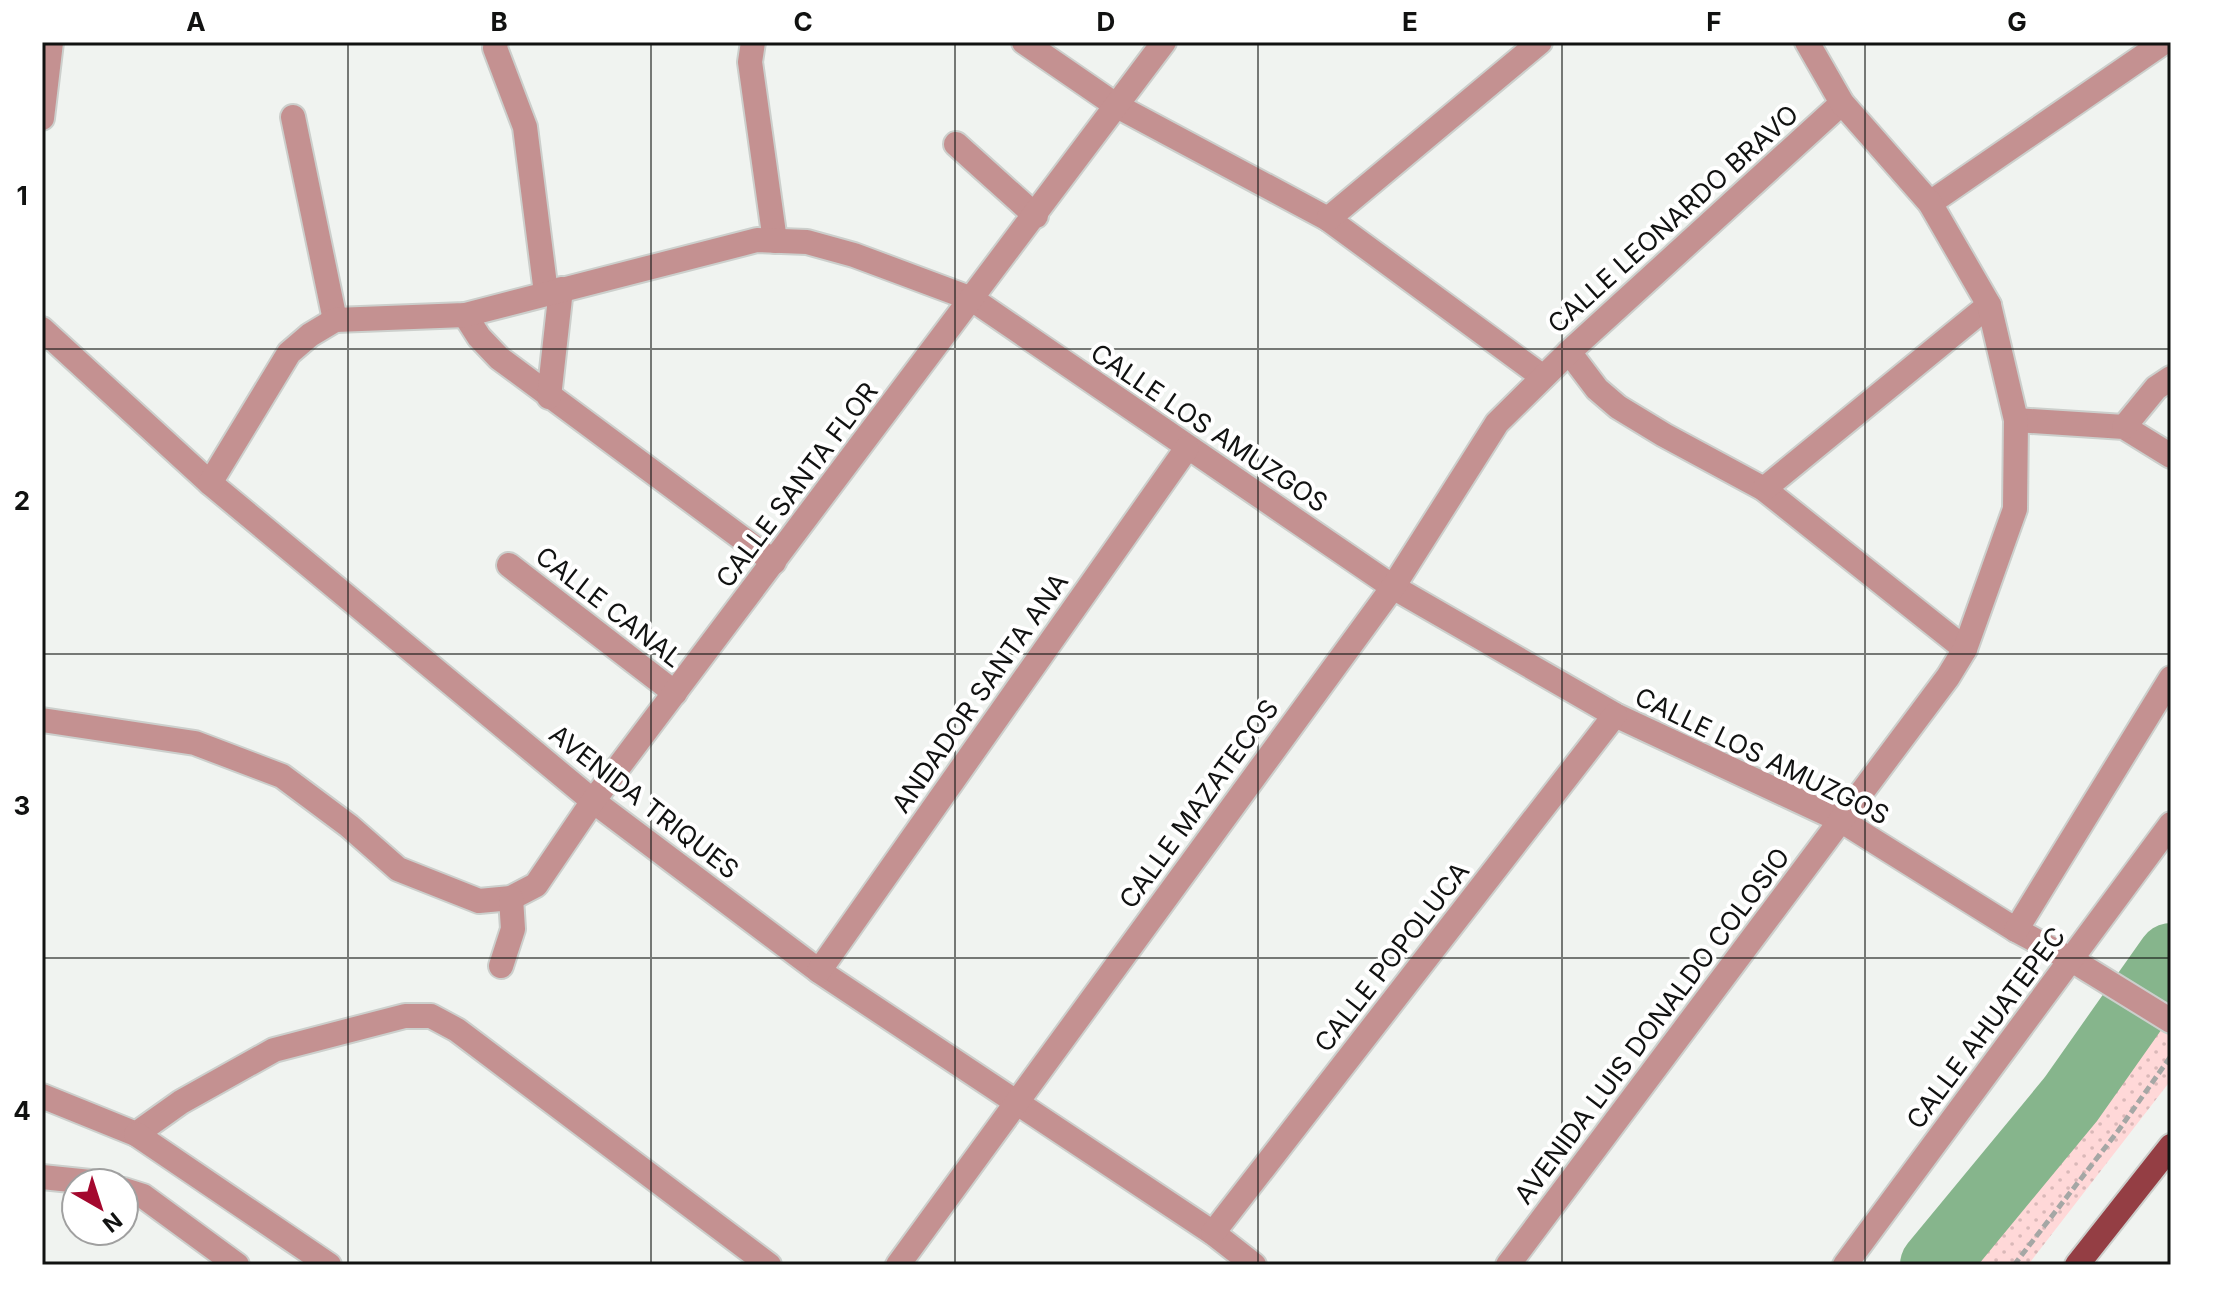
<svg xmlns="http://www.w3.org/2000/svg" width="2213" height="1307" font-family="Inter,sans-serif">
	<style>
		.green { fill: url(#green-dots) }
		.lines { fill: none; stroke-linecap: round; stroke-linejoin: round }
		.river { stroke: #86b58c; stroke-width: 68 }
		.minor-casing { stroke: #cccfcc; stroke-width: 28 }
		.major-casing { stroke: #cccfcc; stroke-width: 28 }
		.path { stroke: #a5a7a5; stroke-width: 5; stroke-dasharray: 8 4; stroke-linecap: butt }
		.minor { stroke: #c49191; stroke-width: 24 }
		.major { stroke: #943e44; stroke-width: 24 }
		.grid { fill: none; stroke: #111211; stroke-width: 2; stroke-opacity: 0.55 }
		.labels { text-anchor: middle; stroke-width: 8; stroke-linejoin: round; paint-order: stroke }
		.street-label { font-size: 26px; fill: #111211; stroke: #fff }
		.neatline { fill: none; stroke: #111211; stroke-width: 3 }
		.grid-label { font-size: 26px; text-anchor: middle; font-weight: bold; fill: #111211 }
	</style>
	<defs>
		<pattern id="green-dots" width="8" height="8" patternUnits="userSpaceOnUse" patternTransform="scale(2)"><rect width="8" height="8" fill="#ffd8d8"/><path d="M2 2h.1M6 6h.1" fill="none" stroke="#dab8b8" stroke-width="1.8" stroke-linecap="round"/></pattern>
	</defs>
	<rect width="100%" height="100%" fill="#f0f3f0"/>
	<path class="green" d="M2171,984V1080L2028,1265H1974L2035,1189Z"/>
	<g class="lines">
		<path class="river" d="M1934,1265L2071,1099L2171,957"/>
		<g class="minor-casing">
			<g id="minor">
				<path d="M496,42L495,48L525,127L546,293"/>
				<path d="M753,42L750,62L775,241"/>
				<path d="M1024,42L1117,106L1328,219L1543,377"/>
				<path d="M293,117L335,320"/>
				<path d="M42,118L51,42"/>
				<path d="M956,144L1036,216"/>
				<path d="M1930,203L2164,42"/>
				<path d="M1328,219L1540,42"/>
				<path d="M465,315L479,337L499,358L774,562"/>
				<path d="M42,329L210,483L593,801L819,971L1213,1233L1254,1265"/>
				<path d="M1569,352L1597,389L1618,407L1664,435L1764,489L1965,649"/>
				<path d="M549,397L561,289"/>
				<path d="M2016,420L2124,427L2171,456"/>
				<path d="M2124,427L2156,388L2171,378"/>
				<path d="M210,483L289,353L310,335L335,320L465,315L757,240L807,242L854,255L972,299L1393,587L1615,715L1842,821L2016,930L2072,960L2171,1021"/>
				<path d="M1764,489L1989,305"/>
				<path d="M509,565L675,693"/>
				<path d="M42,720L195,743L282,776L349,826L398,869L479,901L511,898L536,885L593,801L1164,42"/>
				<path d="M2016,930L2171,678"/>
				<path d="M501,966L513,929L511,898"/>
				<path d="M819,971L1187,448"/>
				<path d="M42,1096L136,1134L181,1102L274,1050L405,1016H431L457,1030L769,1265"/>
				<path d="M136,1134L329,1265"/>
				<path d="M42,1177L100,1183"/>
				<path d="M124,1190L143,1196L237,1265"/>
				<path d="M1213,1233L1615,715"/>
				<path d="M898,1265L1393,587L1497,423L1569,352L1842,103"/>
				<path d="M1508,1265L1948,677L1965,649L2015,509L2016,420L1989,305L1930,203L1842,103L1807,42"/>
				<path d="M1845,1265L2171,824"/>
			</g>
		</g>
		<g class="major-casing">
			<path id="major" d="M2077,1265L2171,1146"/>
		</g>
		<path class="path" d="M2014,1265L2118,1131L2171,1056"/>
		<use href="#minor" class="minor"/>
		<use href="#major" class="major"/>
	</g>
	<path class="grid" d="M348,42V1265M651,42V1265M955,42V1265M1258,42V1265M1562,42V1265M1865,42V1265M42,349H2171M42,654H2171M42,958H2171"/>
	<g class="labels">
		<g class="street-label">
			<text transform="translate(1673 219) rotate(-42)" y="9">CALLE LEONARDO BRAVO</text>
			<text transform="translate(1209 428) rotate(34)" y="9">CALLE LOS AMUZGOS</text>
			<text transform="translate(797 485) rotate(-53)" y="9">CALLE SANTA FLOR</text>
			<text transform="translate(609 607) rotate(38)" y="9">CALLE CANAL</text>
			<text transform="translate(980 693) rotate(-55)" y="9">ANDADOR SANTA ANA</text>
			<text transform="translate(1762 756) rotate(26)" y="9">CALLE LOS AMUZGOS</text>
			<text transform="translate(644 802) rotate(38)" y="9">AVENIDA TRIQUES</text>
			<text transform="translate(1199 804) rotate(-54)" y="9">CALLE MAZATECOS</text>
			<text transform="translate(1392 957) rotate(-52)" y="9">CALLE POPOLUCA</text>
			<text transform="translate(1652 1026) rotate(-53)" y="9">AVENIDA LUIS DONALDO COLOSIO</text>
			<text transform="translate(1986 1028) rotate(-53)" y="9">CALLE AHUATEPEC</text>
		</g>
	</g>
	<rect width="2213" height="1307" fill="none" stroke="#ffffff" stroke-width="88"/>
	<g transform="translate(100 1207) rotate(141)"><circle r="38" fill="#ffffff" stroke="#a0a0a0" stroke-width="2"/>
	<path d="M0-6L14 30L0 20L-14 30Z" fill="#a4082e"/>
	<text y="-12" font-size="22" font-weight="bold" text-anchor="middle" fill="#111211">N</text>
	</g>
	<rect x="44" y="44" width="2125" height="1219" class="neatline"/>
	<g class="grid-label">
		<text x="196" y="31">A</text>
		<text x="499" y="31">B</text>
		<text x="803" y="31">C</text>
		<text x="1106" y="31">D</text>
		<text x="1410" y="31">E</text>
		<text x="1714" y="31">F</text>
		<text x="2017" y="31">G</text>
		<text x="22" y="205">1</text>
		<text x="22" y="510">2</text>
		<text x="22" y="815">3</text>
		<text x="22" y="1120">4</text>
	</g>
</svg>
